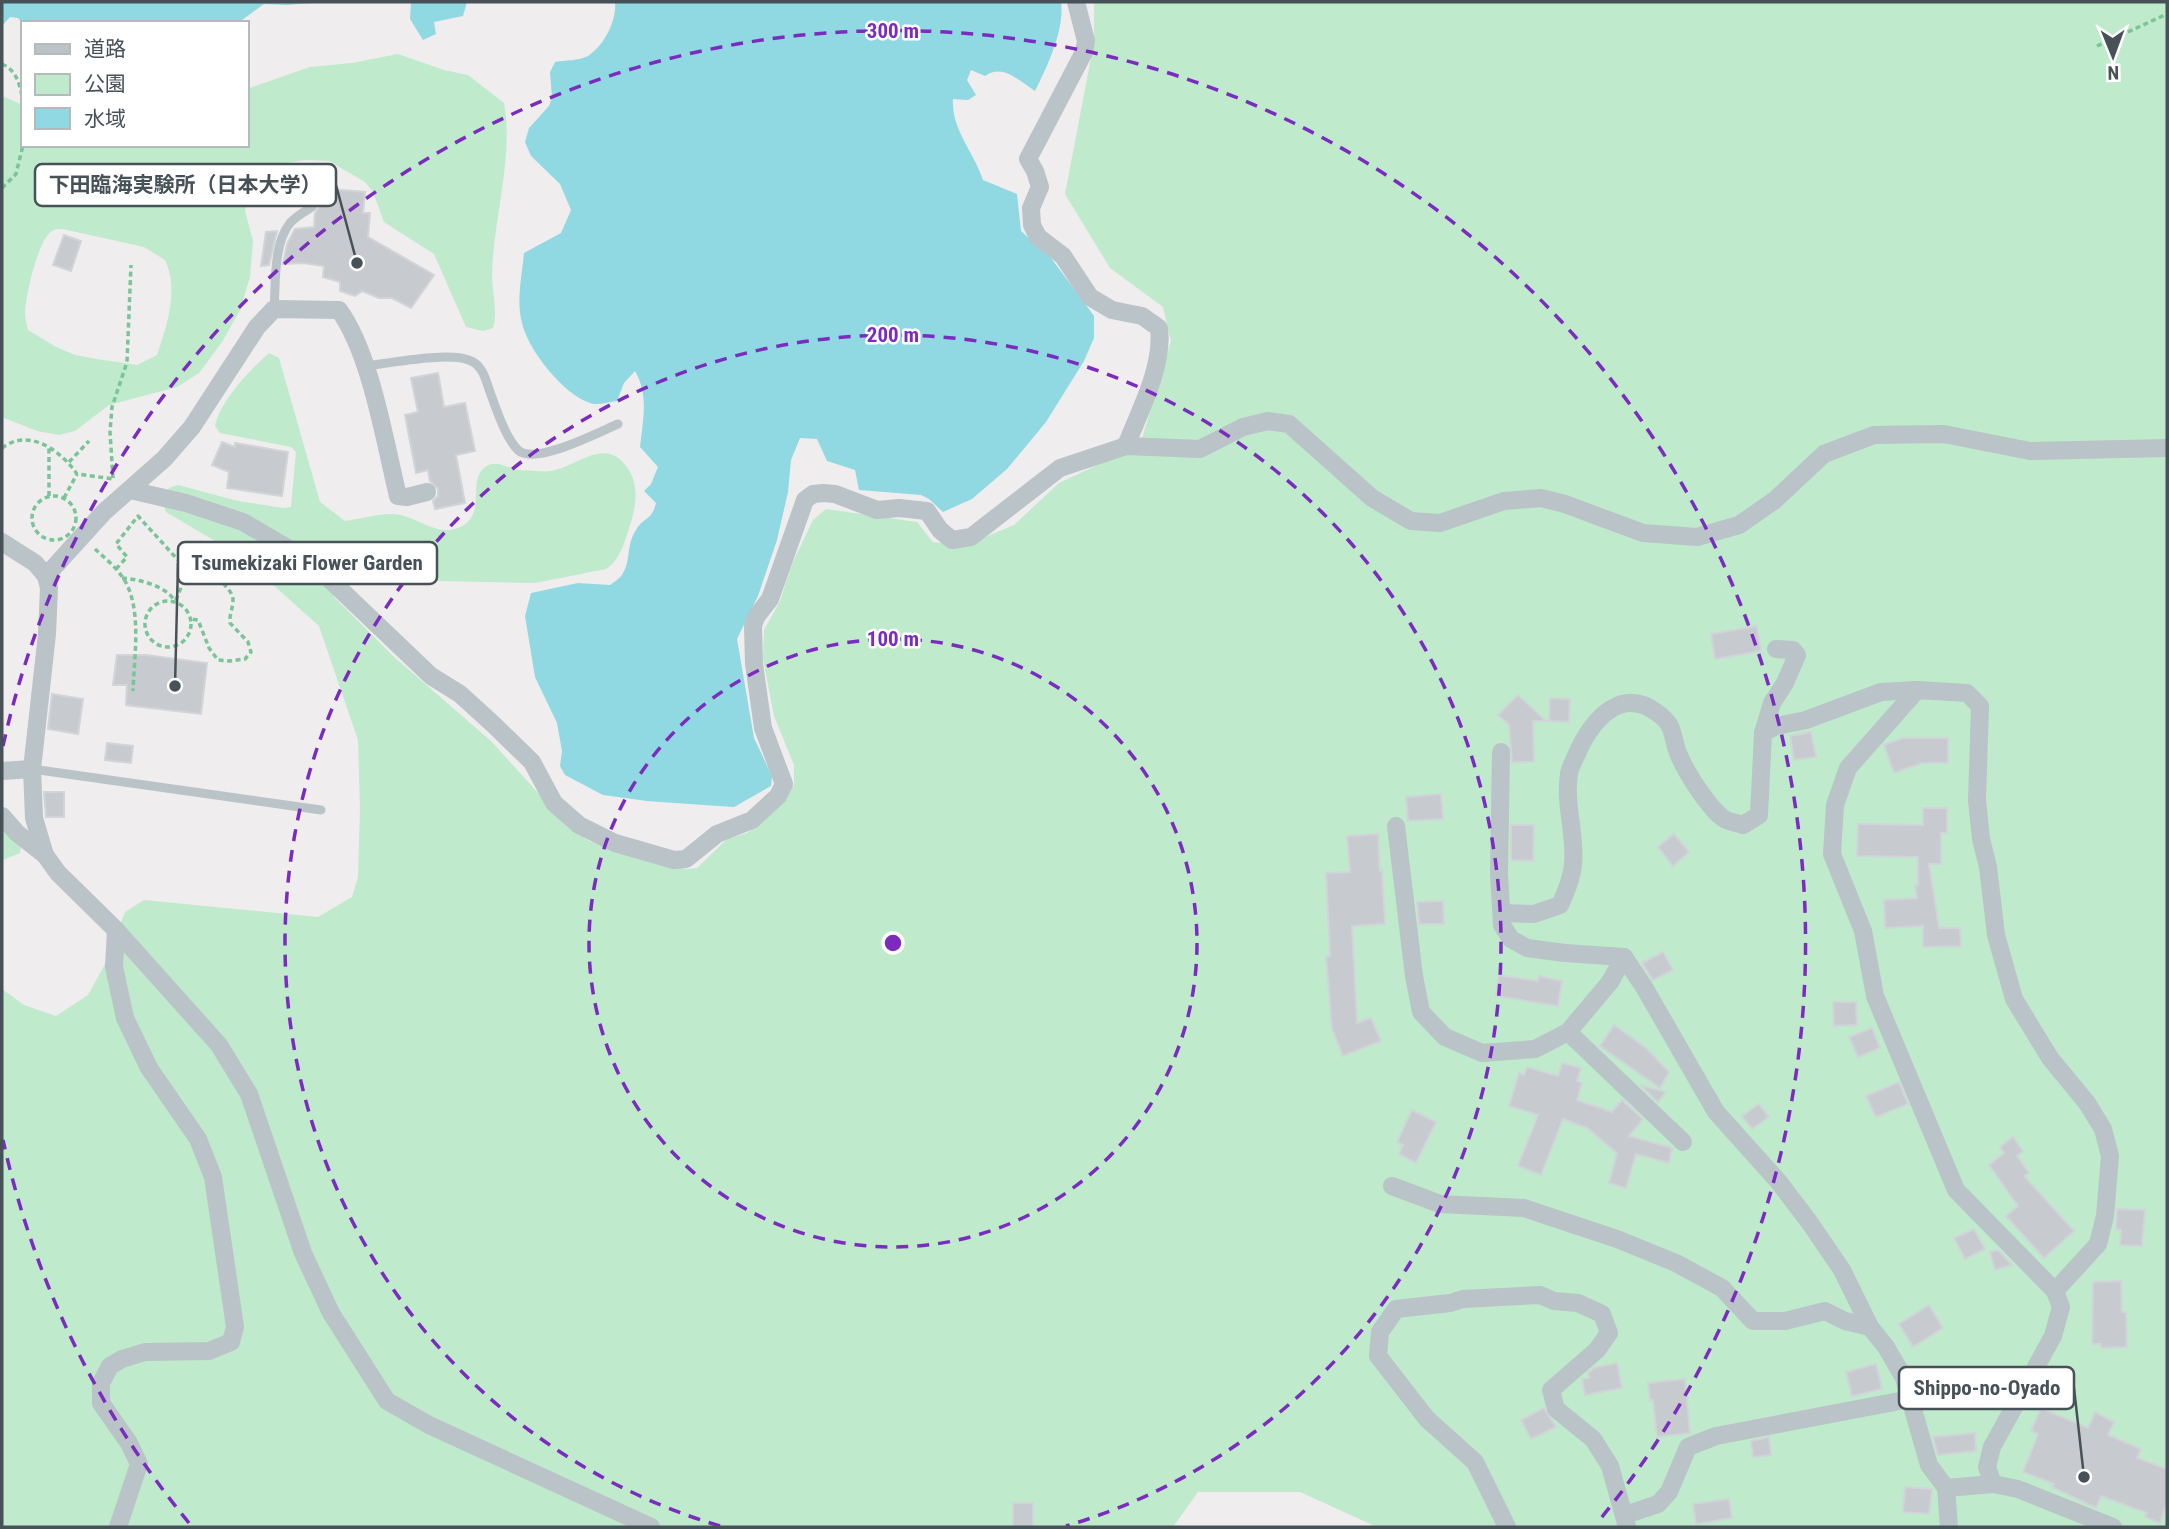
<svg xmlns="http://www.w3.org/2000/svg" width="2169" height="1529" font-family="'Roboto Condensed','Noto Sans JP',sans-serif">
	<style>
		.green { fill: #bfeacb; fill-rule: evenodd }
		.water { fill: #90d9e2 }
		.building { fill: #c7cbcf; stroke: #d1d4d8; stroke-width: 2 }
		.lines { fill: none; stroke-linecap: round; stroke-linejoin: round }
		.path { stroke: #7ac498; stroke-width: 3.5; stroke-dasharray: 5 3.5; stroke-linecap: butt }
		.service { stroke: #b9c3c8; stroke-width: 9 }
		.minor { stroke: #b9c3c8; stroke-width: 18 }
		.ring { fill: none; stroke: #7b2cbf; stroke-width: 3.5; stroke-dasharray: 12 9 }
		.centre { fill: #7b2cbf; stroke: #fff; stroke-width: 3.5 }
		.ring-label { font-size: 21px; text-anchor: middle; font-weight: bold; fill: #7b2cbf; stroke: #fff; stroke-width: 5; stroke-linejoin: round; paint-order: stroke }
		.leader { fill: none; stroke: #475258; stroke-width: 2.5 }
		.callout-dot { fill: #475258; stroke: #fff; stroke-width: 2.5 }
		.callout { fill: #fff; stroke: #475258; stroke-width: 2.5 }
		.callout-label { font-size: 21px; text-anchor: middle; font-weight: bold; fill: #475258 }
	</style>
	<rect width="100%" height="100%" fill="#efeded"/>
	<g class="green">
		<path d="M1094,2H2167V1527H1377L1300,1492H1198L1173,1527H2V989L24,1005L56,1016L88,995L104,966L125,912L144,900L318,917L352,897L358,877L360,808L358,740L319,626L242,557L166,512L163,503L169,488L178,485L238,501L283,508L291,507L296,452L291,447L220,433L215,426C220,401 250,370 269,353L279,358L320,502L345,521C360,519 377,514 392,514C415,514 434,537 458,528C488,516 467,483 484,468C495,458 507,468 519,470C524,471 530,470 535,471C540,471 546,472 551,471C579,466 608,433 630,472C638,487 636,503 632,519C626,536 622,559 606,569L535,583L341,579L333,584L334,597L393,656L492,742L566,824L589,841L655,864L687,869L697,868L727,839L747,833L765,820L794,785V765L774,716L763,659L764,630L780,601L792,564L813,520L826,509L917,522L933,542L964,546L1014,525L1059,483L1140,445L1171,341L1163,307L1110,268L1065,194L1094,42Z"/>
		<path d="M398,54L444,70L468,75L504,103C514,157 493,219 492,275C492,293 498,310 493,328L483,331L466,327L434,254L384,222L373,192L365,182L329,161L306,160L285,163L264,171L250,187L245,211L253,241L250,277L240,310L222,342L199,373L177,387L109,405L75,431L59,435L37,431L2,417V96L23,105V145H247V89L310,67L352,63ZM63,229L144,247L165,260C179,289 167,326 157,355L137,365L97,359L75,355L56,347L28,330C27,325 25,319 25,314C25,298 38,239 52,231C55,229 59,229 63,229Z"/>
		<path d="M2,822L21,845L20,853L3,860Z"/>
	</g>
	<g class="water">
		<path d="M2,2H325L287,5L264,4L238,23L23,24L18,18L10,17L2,26Z"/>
		<path d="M411,2H467L463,16L434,22L436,34L423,40L410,19Z"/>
		<path d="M615,2H1061C1065,29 1047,67 1035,91C1019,81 1003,63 985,76L971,70L967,80L976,95L968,100L953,99C951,129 974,152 983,180L1017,194L1021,231L1051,258L1094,316V338L1084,361L1046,422L1007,469L972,499L943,512L929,499L921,495L859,490L855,470L827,461L817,439L800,438L791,460L788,492L777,540L758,596L737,639L754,738L772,776L771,786L734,807L703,805L647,801L603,795L565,775L560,766L562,751L557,723L535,677L525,616L531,593L578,583L610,585C614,582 621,578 623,573C631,561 626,545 636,530C644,516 651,522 656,503L644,491L651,484L658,467L640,447C643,420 649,395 635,371L624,383L617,401C609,402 597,406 590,403C564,395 528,350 522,323C516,302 522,275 524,253L561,233L571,210L560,184L531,156L525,142L529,128L549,106L552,98L550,72L555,62C565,60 579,61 588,56C604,46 617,20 615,2Z"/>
	</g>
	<g class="building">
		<path d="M318,188L365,192L363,213H370L368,237L434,275L411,308L392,298H379L362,291L355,296L340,291V282L323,277L324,266L303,263L283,264L287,244L295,229L314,227L315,213L319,207L316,201Z"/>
		<path d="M277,231L269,265L261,266L266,232Z"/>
		<path d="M64,235L81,241L71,271L53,265Z"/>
		<path d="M438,373L444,407L465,403L475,451L456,455L465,503L435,509L433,501L438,496V489L430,481L428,470L416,473L405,415L418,412L411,378Z"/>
		<path d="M222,442L235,447V443L288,452L282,496L227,488L229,472L212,465Z"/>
		<path d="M1757,626L1761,651L1715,659L1711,634Z"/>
		<path d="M117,655H146L207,663L201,714L126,705L127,685H113Z"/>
		<path d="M52,694L83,699L78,734L48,729Z"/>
		<path d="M1518,695L1546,721H1533L1534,762H1512L1509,725L1498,715Z"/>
		<path d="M1550,698L1570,699L1569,722L1549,721Z"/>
		<path d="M1811,732L1816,757L1794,760L1790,736Z"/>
		<path d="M1903,738H1948V763H1922L1894,773L1884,745Z"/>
		<path d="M107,743L133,746L131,763L105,760Z"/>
		<path d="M44,792H64V817H46Z"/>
		<path d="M1441,794L1443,819L1408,821L1406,797Z"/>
		<path d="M1923,808H1947V833H1941V864H1929L1939,928H1960L1961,946L1923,947V926L1885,928L1884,900L1917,898L1915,885H1918V857L1857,856L1858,824L1923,825Z"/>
		<path d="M1511,825H1534L1533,861L1511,860Z"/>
		<path d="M1378,834L1380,871L1382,870L1385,924L1352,926L1357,1023L1371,1018L1381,1041L1343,1056L1332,1029L1326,956H1330L1326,873L1350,872L1347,836Z"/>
		<path d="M1674,834L1689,852L1673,866L1658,847Z"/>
		<path d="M1443,901L1444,924H1419L1417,902Z"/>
		<path d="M1663,952L1673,970L1653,980L1642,963Z"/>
		<path d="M1499,975L1538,981L1539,976L1562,981L1558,1006L1496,996Z"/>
		<path d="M1833,1002H1856L1857,1025L1834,1026Z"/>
		<path d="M1614,1025L1646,1048L1669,1072L1660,1088L1600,1046Z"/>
		<path d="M1872,1028L1880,1048L1858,1057L1849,1037Z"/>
		<path d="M1562,1063L1581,1068L1577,1081L1582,1083L1577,1100L1612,1112L1622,1100L1643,1119L1629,1136L1672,1148L1669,1163L1636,1154L1626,1188L1609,1183L1617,1153L1587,1128L1563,1119L1541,1175L1518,1166L1538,1115L1509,1106L1519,1073L1524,1075L1527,1067L1558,1076Z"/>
		<path d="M1899,1082L1908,1104L1876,1117L1866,1096Z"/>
		<path d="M1640,1085L1666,1092L1658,1102Z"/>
		<path d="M1759,1104L1769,1117L1752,1129L1742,1116Z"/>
		<path d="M1412,1110L1436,1122L1416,1163L1399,1154L1403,1145L1397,1142Z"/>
		<path d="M2013,1137L2023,1151L2017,1156L2029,1173L2024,1176L2074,1231L2044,1258L2006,1216L2018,1206L1989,1165L2004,1153L2000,1147Z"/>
		<path d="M2117,1209L2145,1210L2142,1246L2120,1245L2121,1230L2116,1229Z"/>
		<path d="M1974,1229L1985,1249L1965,1259L1954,1238Z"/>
		<path d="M1998,1250L2012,1265L1995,1270L1990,1252Z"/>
		<path d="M2121,1281L2122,1312H2126L2127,1347L2101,1348V1344H2092L2093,1282Z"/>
		<path d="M1929,1305L1943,1328L1913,1347L1899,1324Z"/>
		<path d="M1617,1363L1622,1388L1585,1395L1582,1379L1589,1378L1588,1373L1594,1368Z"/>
		<path d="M1876,1364L1882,1389L1852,1396L1846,1372Z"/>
		<path d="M1685,1379L1690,1433L1657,1437L1653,1400L1650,1401L1648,1383Z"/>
		<path d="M1544,1408L1556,1427L1531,1439L1521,1420Z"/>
		<path d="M2041,1408L2088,1428L2095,1412L2114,1422L2108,1435L2141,1449L2137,1458L2167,1469V1502L2160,1523L2145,1517L2147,1513L2101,1496L2096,1508L2052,1487L2054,1484L2023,1472L2038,1434L2031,1431Z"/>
		<path d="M1975,1433L1976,1451L1938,1455L1933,1437Z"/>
		<path d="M1769,1437L1771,1455L1753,1457L1751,1441Z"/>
		<path d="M1905,1487L1932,1489L1929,1514L1903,1512Z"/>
		<path d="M1729,1499L1732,1518L1696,1524L1693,1504Z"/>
		<rect x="1013" y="1503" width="20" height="24"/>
	</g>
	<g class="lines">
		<g class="path">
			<path d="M2097,46L2167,14"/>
			<path d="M2,64C18,71 21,88 23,104"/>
			<path d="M2,188L16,174L23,145"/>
			<path d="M2,448C29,427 61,451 77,474L114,479"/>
			<path d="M69,462L89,441"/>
			<path d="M113,478L110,432L112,407L127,362L131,265"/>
			<path d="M49,496V447"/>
			<circle cx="54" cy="518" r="22"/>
			<path d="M64,498L77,474"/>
			<path d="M95,549C107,560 121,571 128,587C141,617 134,659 133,691"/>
			<path d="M116,569L127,557L116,544L138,516L188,571L175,602"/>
			<path d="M188,571C202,562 214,569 222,581C226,588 233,592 233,600C233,608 229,615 230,623L248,642L251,652L245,659L230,661L218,660L209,648L198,620L191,619"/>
			<path d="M122,578C138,579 166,586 174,600"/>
			<circle cx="168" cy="624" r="23"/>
		</g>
		<g class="service">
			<path d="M274,309C276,283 273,244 290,223C296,216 304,212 312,207"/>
			<path d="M366,366C390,363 451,351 471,361C483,366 486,381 490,392C496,408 505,437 518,450C534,466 599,432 618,424"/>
			<path d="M32,769L321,810"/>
		</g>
		<g class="minor">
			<path d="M1076,2L1086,41L1084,52L1028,159L1035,171L1040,187L1031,208L1032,225L1038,237L1063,256L1090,297L1112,310L1142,316L1159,328C1164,366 1139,412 1126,446"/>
			<path d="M130,490L186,503L243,522L296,553L323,573L431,676L460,694L494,725L532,762L554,803L579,825L615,843L674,860L686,859L717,834L752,820L778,796L784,784L763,728L754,664L753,626L756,617L770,599L805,500L813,494L823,493L835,494L877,510L899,508L927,511L940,530L952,540L971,537L1060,468L1126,446L1200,449L1243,427L1268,421L1289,424L1372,498L1411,521L1440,523L1504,501L1541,498L1565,504L1643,533L1697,537L1739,525L1775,500L1824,454L1874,435L1944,434L2030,451L2167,448"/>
			<path d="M2,542L35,563L46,576L49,588L47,634L32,769L34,818L45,855L58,873L116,930L219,1045L249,1094L303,1253L331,1313L387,1401L429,1425L651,1527"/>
			<path d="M46,576L104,512L164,459L192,427L257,327L274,309L339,310C371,354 385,443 398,496L407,497L427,492"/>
			<path d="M1917,690L1848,768L1835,805L1832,854L1863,931L1875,996L1956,1190L2055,1291L2061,1307L2053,1336L1992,1447L1987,1467L1993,1484"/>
			<path d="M1763,733L1772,703L1785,683L1797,655L1793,650L1776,649"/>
			<path d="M1501,752L1499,874L1502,925L1511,939L1527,948L1565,953L1624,957"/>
			<path d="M2,771L32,769"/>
			<path d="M2,816L17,833L45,855"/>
			<path d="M1396,826L1414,976L1421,1012L1445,1037L1482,1053L1535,1049L1568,1032L1610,982L1624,957"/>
			<path d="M1502,913L1534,914L1560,905C1566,892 1572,878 1573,864C1576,834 1564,804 1569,774C1570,766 1576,757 1579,749C1594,718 1622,687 1656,712C1676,726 1670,732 1678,753C1685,771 1708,807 1723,818C1728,822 1737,823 1743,825L1759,815L1763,733L1776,726L1806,720L1881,692L1917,690L1967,693L1980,706L1977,800L1981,839L1988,867L1996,935L2014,999L2050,1058L2087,1103L2103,1129L2110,1156L2105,1216L2098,1244L2055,1291"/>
			<path d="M116,930L114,967L125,1018L149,1068L198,1139L213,1177L235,1327L231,1342L209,1351L145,1352L122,1359L110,1366L101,1383V1403L129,1443L139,1464L118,1527"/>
			<path d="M1624,957L1644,987L1716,1112L1778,1181L1810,1223L1842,1270L1870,1327L1886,1347L1904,1378L1929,1465L1946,1488L1949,1527"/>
			<path d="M1568,1032L1683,1142"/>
			<path d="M1392,1186L1440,1204L1524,1208L1617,1239L1676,1263L1722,1288L1753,1321H1785L1825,1311L1845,1321L1870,1327"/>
			<path d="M1946,1488L1993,1484L2018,1489L2113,1527"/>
			<path d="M1625,1515L1658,1504L1669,1492L1688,1447L1716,1436L1910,1399"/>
			<path d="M1507,1527L1475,1462L1427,1419L1378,1356L1380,1332L1396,1309L1450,1303L1463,1299L1540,1295L1554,1301L1578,1303L1602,1314L1609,1333L1597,1350L1551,1390L1556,1409L1593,1439L1610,1466L1627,1527"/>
		</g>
	</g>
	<g class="ring">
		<circle cx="893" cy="943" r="304"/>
		<path d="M720 1526A608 608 0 1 1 1066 1526"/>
		<path d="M189 1523A912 912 0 0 1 3 1140M3 746A912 912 0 1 1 1597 1523"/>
	</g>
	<circle cx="893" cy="943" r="10" class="centre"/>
	<g class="ring-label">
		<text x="893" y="38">300 m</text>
		<text x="893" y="342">200 m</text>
		<text x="893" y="646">100 m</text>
	</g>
	<path class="leader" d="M357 263L336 185M175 686L178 563M2084 1477L2074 1388"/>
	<g class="callout-dot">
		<circle cx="357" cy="263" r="7"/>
		<circle cx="175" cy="686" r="7"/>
		<circle cx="2084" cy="1477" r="7"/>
	</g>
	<g class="callout">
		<rect x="35" y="164" width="301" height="42" rx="7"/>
		<rect x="178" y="542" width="259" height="42" rx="7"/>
		<rect x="1899" y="1367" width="175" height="42" rx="7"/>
	</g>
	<g class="callout-label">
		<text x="185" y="192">下田臨海実験所（日本大学）</text>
		<text x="307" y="570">Tsumekizaki Flower Garden</text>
		<text x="1987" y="1395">Shippo-no-Oyado</text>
	</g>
	<rect width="2169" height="1529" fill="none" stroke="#475258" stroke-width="7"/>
	<rect x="21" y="21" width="228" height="126" fill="#ffffff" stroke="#b5babc" stroke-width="2"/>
	<rect x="35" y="44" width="35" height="10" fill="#b9c3c8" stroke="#b5babc" stroke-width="2"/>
	<text x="84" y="56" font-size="21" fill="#475258">道路</text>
	<rect x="35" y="74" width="35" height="21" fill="#bfeacb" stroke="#b5babc" stroke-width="2"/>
	<text x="84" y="91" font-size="21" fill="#475258">公園</text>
	<rect x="35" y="108" width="35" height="21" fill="#90d9e2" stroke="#b5babc" stroke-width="2"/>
	<text x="84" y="126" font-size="21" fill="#475258">水域</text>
	<g transform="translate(2113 56) rotate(179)" stroke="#ffffff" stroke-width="5" paint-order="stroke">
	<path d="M0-5L12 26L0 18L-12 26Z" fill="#475258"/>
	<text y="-10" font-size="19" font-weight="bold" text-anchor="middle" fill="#475258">N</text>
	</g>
</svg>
